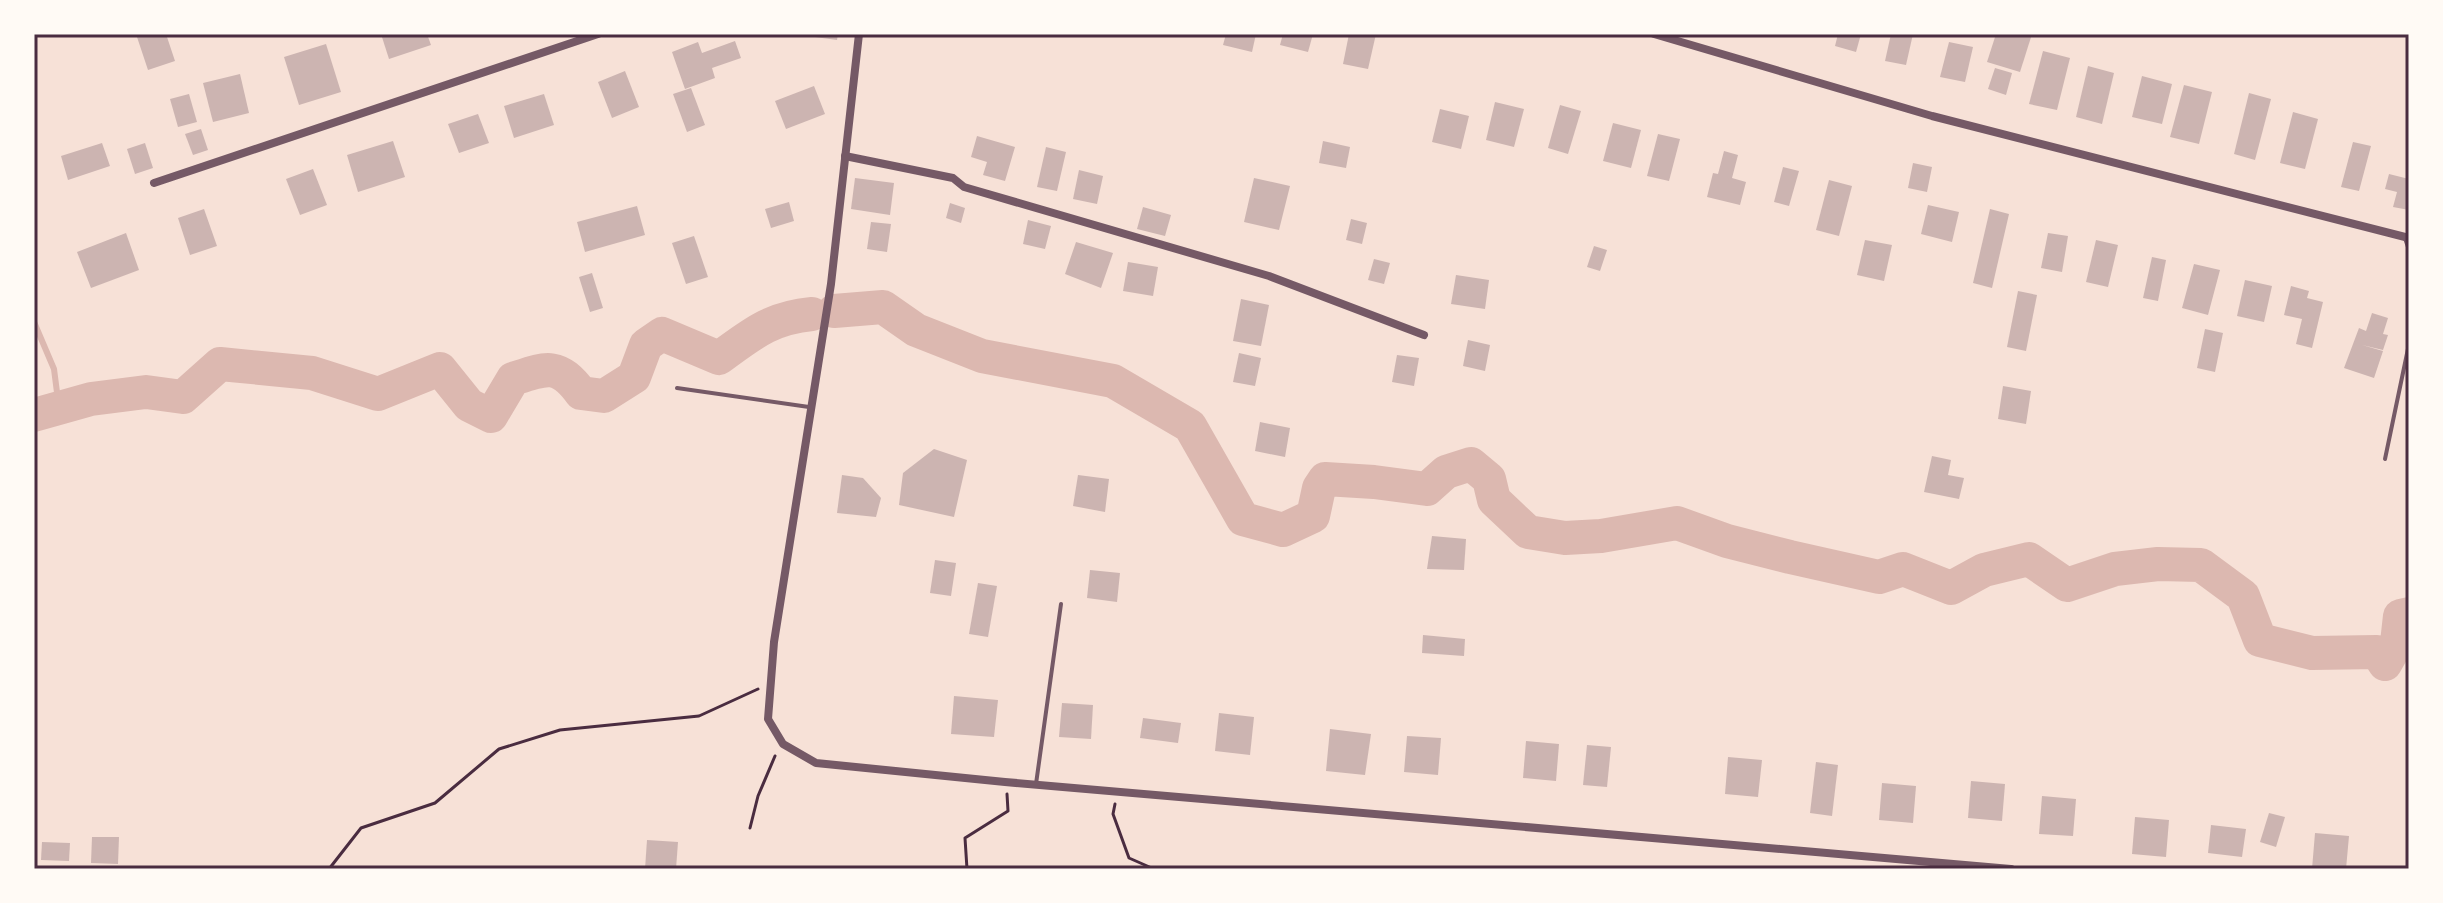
<svg xmlns="http://www.w3.org/2000/svg" width="2443" height="903" font-family="'Work Sans',sans-serif">
	<style>
		.lines { fill: none; stroke-linecap: round; stroke-linejoin: round }
		.stream { stroke: #dcb8b0; stroke-width: 6 }
		.river { stroke: #dcb8b0; stroke-width: 34 }
		.building { fill: #ccb4b1 }
		.path { stroke: #4a2c40; stroke-width: 3 }
		.service { stroke: #755966; stroke-width: 4 }
		.minor { stroke: #755966; stroke-width: 8 }
		.neatline { fill: none; stroke: #4a2c40; stroke-width: 3 }
	</style>
	<rect width="100%" height="100%" fill="#f7e1d7"/>
	<g class="lines">
		<path class="stream" d="M34,322L54,369L59,408"/>
		<g class="river">
			<path d="M834,311L883,307L916,330L982,356L1113,381L1190,426L1243,519L1283,530L1313,516L1319,488L1325,479L1374,482L1427,489L1446,472L1471,464L1489,479L1494,500L1528,532L1565,538L1601,536L1677,523L1727,541L1790,557L1879,577L1903,569L1951,588L1984,570L2029,559L2067,585L2115,569L2158,564L2201,565L2243,596L2260,640L2312,653L2377,652L2385,664L2397,643L2400,616L2409,614"/>
			<path d="M34,415L91,399L146,392L183,397L220,364L312,373L378,394L440,369L469,405L491,416L513,379C546,368 558,362 581,393L604,396L634,377L646,345L662,334L719,358C752,334 770,318 812,314"/>
		</g>
	</g>
	<g class="building">
		<path d="M136,34H166L175,61L148,70Z"/>
		<path d="M381,34H427L431,45L389,59Z"/>
		<path d="M816,34H838L837,40L815,37Z"/>
		<path d="M1226,34H1256L1252,52L1223,45Z"/>
		<path d="M1283,34H1313L1308,52L1280,45Z"/>
		<path d="M1349,34H1376L1368,69L1343,64Z"/>
		<path d="M1838,34H1861L1856,52L1835,46Z"/>
		<path d="M1891,34H1913L1906,65L1885,61Z"/>
		<path d="M1996,34H2032L2020,72L1987,62Z"/>
		<path d="M735,41L741,58L712,68L715,78L685,89L672,52L698,42L702,53Z"/>
		<path d="M1949,42L1973,47L1965,82L1940,77Z"/>
		<path d="M326,44L341,92L299,105L284,57Z"/>
		<path d="M2043,51L2070,58L2057,110L2029,104Z"/>
		<path d="M2088,66L2114,73L2102,124L2076,117Z"/>
		<path d="M1995,68L2012,73L2006,95L1988,89Z"/>
		<path d="M625,71L639,107L612,118L598,82Z"/>
		<path d="M240,74L249,113L213,122L203,83Z"/>
		<path d="M2142,76L2172,84L2162,124L2132,117Z"/>
		<path d="M2184,85L2212,92L2199,144L2170,137Z"/>
		<path d="M814,86L825,114L786,129L775,101Z"/>
		<path d="M691,88L705,125L687,132L673,94Z"/>
		<path d="M2249,93L2271,99L2255,160L2234,154Z"/>
		<path d="M189,94L197,122L178,127L170,99Z"/>
		<path d="M544,94L554,125L514,138L504,106Z"/>
		<path d="M1495,102L1524,109L1514,147L1486,140Z"/>
		<path d="M1560,105L1581,111L1568,154L1548,148Z"/>
		<path d="M1440,109L1469,116L1461,149L1432,142Z"/>
		<path d="M2293,112L2318,119L2305,169L2280,163Z"/>
		<path d="M478,114L489,143L459,153L448,124Z"/>
		<path d="M1613,123L1641,130L1631,168L1603,161Z"/>
		<path d="M201,129L208,150L193,155L185,134Z"/>
		<path d="M1658,134L1680,139L1669,181L1647,176Z"/>
		<path d="M977,136L1015,147L1005,181L983,175L987,162L971,157Z"/>
		<path d="M393,141L405,177L358,192L347,155Z"/>
		<path d="M1323,141L1350,147L1346,168L1319,163Z"/>
		<path d="M2353,142L2371,146L2359,191L2341,187Z"/>
		<path d="M102,143L110,166L68,180L61,156Z"/>
		<path d="M145,143L153,168L135,174L127,149Z"/>
		<path d="M1046,147L1066,152L1057,191L1037,187Z"/>
		<path d="M1724,151L1738,155L1732,178L1746,182L1740,205L1707,197L1713,173L1718,174Z"/>
		<path d="M1913,163L1932,167L1927,192L1908,188Z"/>
		<path d="M1783,167L1799,171L1789,206L1774,202Z"/>
		<path d="M313,169L327,205L300,215L286,179Z"/>
		<path d="M1079,170L1103,176L1097,204L1073,199Z"/>
		<path d="M2389,174L2409,179L2407,187L2409,188V210L2393,207L2397,192L2385,189Z"/>
		<path d="M855,178L894,183L890,215L851,209Z"/>
		<path d="M1254,178L1290,186L1279,230L1244,222Z"/>
		<path d="M1829,180L1852,186L1839,236L1816,230Z"/>
		<path d="M789,202L794,221L771,228L765,209Z"/>
		<path d="M950,203L965,208L961,223L946,218Z"/>
		<path d="M1928,205L1959,212L1952,242L1921,234Z"/>
		<path d="M637,206L645,235L585,252L577,222Z"/>
		<path d="M1143,207L1171,215L1165,236L1137,229Z"/>
		<path d="M204,209L217,246L190,255L178,218Z"/>
		<path d="M1990,209L2009,214L1992,288L1973,283Z"/>
		<path d="M1351,219L1367,223L1362,244L1346,240Z"/>
		<path d="M1028,220L1051,226L1045,249L1023,244Z"/>
		<path d="M871,222L891,224L887,252L867,249Z"/>
		<path d="M126,233L139,270L91,288L77,252Z"/>
		<path d="M2048,233L2068,236L2062,272L2041,268Z"/>
		<path d="M694,236L708,277L686,284L672,243Z"/>
		<path d="M1865,240L1892,245L1884,281L1857,275Z"/>
		<path d="M2096,240L2118,245L2108,287L2086,282Z"/>
		<path d="M1076,242L1113,253L1101,288L1065,274Z"/>
		<path d="M1594,246L1607,250L1600,271L1587,267Z"/>
		<path d="M2152,257L2166,260L2158,301L2143,298Z"/>
		<path d="M1374,259L1390,263L1384,284L1368,280Z"/>
		<path d="M1128,262L1158,267L1153,296L1123,291Z"/>
		<path d="M2194,264L2220,270L2208,315L2182,308Z"/>
		<path d="M592,273L603,308L590,312L579,277Z"/>
		<path d="M1456,275L1489,280L1485,309L1451,304Z"/>
		<path d="M2245,280L2272,286L2264,322L2237,316Z"/>
		<path d="M2291,286L2309,291L2307,298L2323,302L2312,348L2296,344L2302,319L2284,315Z"/>
		<path d="M2018,291L2037,295L2026,351L2007,347Z"/>
		<path d="M1241,299L1269,305L1261,346L1233,341Z"/>
		<path d="M2372,313L2388,318L2383,334L2388,335L2383,350L2362,345L2383,351L2374,378L2344,368L2359,328L2366,331Z"/>
		<path d="M2205,329L2223,333L2215,372L2197,368Z"/>
		<path d="M1468,340L1490,345L1485,371L1463,366Z"/>
		<path d="M1239,353L1261,358L1255,386L1233,382Z"/>
		<path d="M1397,355L1419,358L1414,386L1392,382Z"/>
		<path d="M2003,386L2031,391L2026,424L1998,419Z"/>
		<path d="M1260,422L1290,428L1285,457L1255,451Z"/>
		<path d="M934,449L967,460L954,517L899,505L903,473Z"/>
		<path d="M1932,456L1951,460L1948,475L1964,478L1959,499L1924,492Z"/>
		<path d="M842,475L863,478L881,498L876,517L837,513Z"/>
		<path d="M1078,475L1109,479L1105,512L1073,506Z"/>
		<path d="M1432,536L1466,539L1464,570L1427,569Z"/>
		<path d="M935,560L956,563L951,596L930,593Z"/>
		<path d="M1090,570L1120,573L1117,602L1087,598Z"/>
		<path d="M978,583L997,586L988,637L969,634Z"/>
		<path d="M1423,635L1465,639L1464,656L1422,653Z"/>
		<path d="M954,696L998,700L994,737L951,734Z"/>
		<path d="M1062,703L1093,705L1091,739L1059,737Z"/>
		<path d="M1219,713L1254,717L1250,755L1215,751Z"/>
		<path d="M1143,718L1181,723L1178,743L1140,738Z"/>
		<path d="M1330,729L1371,734L1365,775L1326,771Z"/>
		<path d="M1407,736L1441,738L1438,775L1404,772Z"/>
		<path d="M1526,741L1559,744L1556,781L1523,778Z"/>
		<path d="M1587,745L1611,747L1607,787L1583,785Z"/>
		<path d="M1728,757L1762,760L1758,797L1725,794Z"/>
		<path d="M1816,762L1838,765L1832,816L1810,813Z"/>
		<path d="M1971,781L2005,784L2002,821L1968,818Z"/>
		<path d="M1882,783L1916,786L1913,823L1879,820Z"/>
		<path d="M2042,796L2076,799L2073,836L2039,834Z"/>
		<path d="M2269,813L2285,817L2276,847L2260,842Z"/>
		<path d="M2135,817L2169,820L2166,857L2132,854Z"/>
		<path d="M2211,825L2246,829L2242,857L2208,853Z"/>
		<path d="M2315,833L2349,836L2346,869H2312Z"/>
		<path d="M92,837H119L118,864L91,863Z"/>
		<path d="M647,840L678,842L676,869H645Z"/>
		<path d="M42,842L70,843L69,861L41,860Z"/>
	</g>
	<g class="lines">
		<g class="path">
			<path d="M1115,804L1113,814L1129,858L1154,869"/>
			<path d="M750,828L758,796L775,756"/>
			<path d="M329,869L361,828L435,803L499,749L560,730L699,716L758,689"/>
			<path d="M967,869L965,838L1008,811L1007,794"/>
		</g>
		<g class="service">
			<path d="M2405,238L2409,250"/>
			<path d="M677,388L809,407"/>
			<path d="M2385,459L2409,344"/>
			<path d="M1036,784L1061,604"/>
		</g>
		<g class="minor">
			<path d="M859,34L831,284L774,642L768,719L783,744L816,763L1005,782L2011,869"/>
			<path d="M1654,34L1932,116L2409,238"/>
			<path d="M845,156L953,178L964,187L1269,276L1424,335"/>
			<path d="M154,183L598,34"/>
		</g>
	</g>
	<rect width="2443" height="903" fill="none" stroke="#fffaf5" stroke-width="72"/>
	<rect x="36" y="36" width="2371" height="831" class="neatline"/>
</svg>
